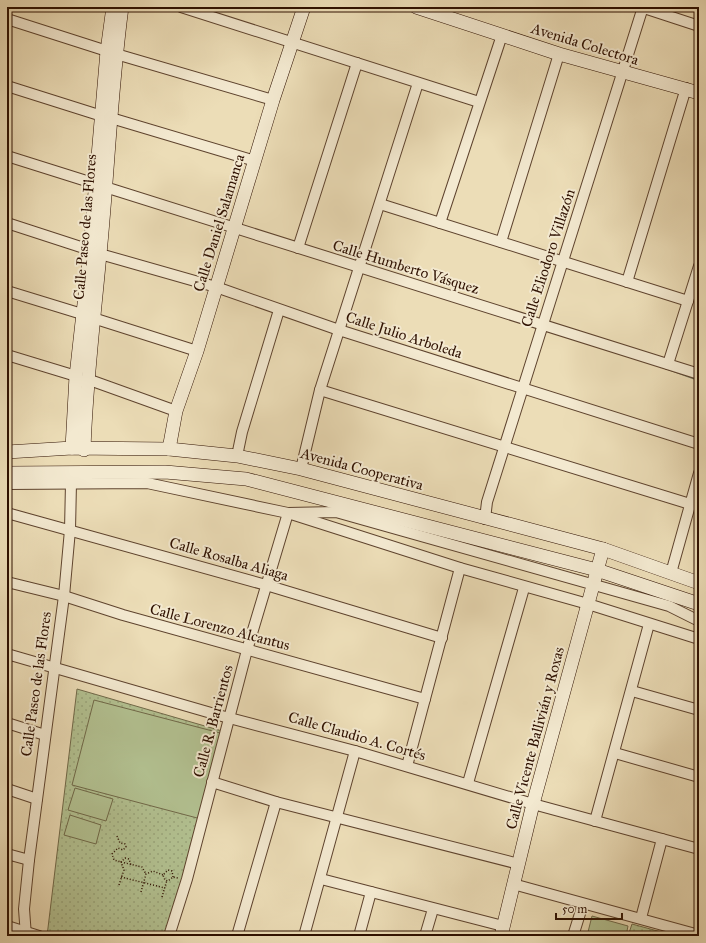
<svg xmlns="http://www.w3.org/2000/svg" width="706" height="943" font-family="'IM FELL Great Primer',serif">
	<style>
		.park { fill: url(#park-dots); stroke: #706949 }
		.pitch { fill: #b3c292; stroke: #706949 }
		.lines { fill: none; stroke-linecap: round; stroke-linejoin: round }
		.stream { stroke: #6f7865; stroke-width: 2.5 }
		.street-casing { stroke: #5e432e; stroke-width: 12 }
		.secondary-casing { stroke: #2e1000; stroke-width: 14 }
		.path { stroke: #2e1000; stroke-width: 1.5; stroke-dasharray: 1 2; stroke-linecap: butt }
		.street { stroke: #f3e9d0; stroke-width: 10 }
		.secondary { stroke: #f3e9d0; stroke-width: 13 }
		.labels { text-anchor: middle; stroke-width: 4; stroke-linejoin: round; paint-order: stroke }
		.street-label { font-size: 15px; fill: #2e1000; stroke: #f3e9d0 }
	</style>
	<defs>
		<pattern id="park-dots" width="8" height="8" patternUnits="userSpaceOnUse"><rect width="8" height="8" fill="#b3c292"/><path d="M2 2h.1M6 6h.1" fill="none" stroke="#9aa67c" stroke-width="1.8" stroke-linecap="round"/></pattern>
	</defs>
	<rect width="100%" height="100%" fill="#ecddb7"/>
	<filter id="stains"><feTurbulence type="fractalNoise" baseFrequency=".005" numOctaves="4"/><feColorMatrix values="0 0 0 0 .2 0 0 0 0 .09 0 0 0 0 .02 0 0 0 .5 -.17"/></filter>
	<radialGradient id="worn" r=".72"><stop offset=".6" stop-color="#630" stop-opacity="0"/><stop offset="1" stop-color="#630" stop-opacity=".3"/></radialGradient>
	<g class="park">
		<path d="M77,689L229,733L172,936H47Z"/>
		<path d="M632,924L665,933L664,936H628Z"/>
	</g>
	<g class="pitch">
		<path d="M94,700L224,734L201,819L72,785Z"/>
		<path d="M75,788L113,799L106,821L68,810Z"/>
		<path d="M70,815L101,825L96,844L64,835Z"/>
		<path d="M592,916L628,926L626,936H587Z"/>
	</g>
	<g class="lines">
		<path class="stream" d="M655,364L699,380"/>
		<g class="street-casing">
			<g id="street">
				<path d="M181,7L479,102"/>
				<path d="M641,7L699,26"/>
				<path d="M7,19L107,51"/>
				<path d="M116,54L273,100"/>
				<path d="M7,86L102,116"/>
				<path d="M111,118L255,161"/>
				<path d="M7,156L96,184"/>
				<path d="M105,187L699,374"/>
				<path d="M380,204L688,301"/>
				<path d="M7,223L90,250"/>
				<path d="M440,223L502,35"/>
				<path d="M501,242L559,54"/>
				<path d="M298,248L357,63"/>
				<path d="M100,254L216,287L339,330L699,444"/>
				<path d="M627,282L686,88"/>
				<path d="M7,291L82,314"/>
				<path d="M93,318L197,351"/>
				<path d="M7,355L76,376"/>
				<path d="M668,364L699,266"/>
				<path d="M87,379L176,411"/>
				<path d="M320,390L690,504"/>
				<path d="M237,456L242,432L279,310"/>
				<path d="M301,469L320,390L418,83"/>
				<path d="M7,484L147,483L288,513L460,568L588,604L699,639"/>
				<path d="M7,513L266,585L442,638"/>
				<path d="M485,519L487,502L643,7"/>
				<path d="M671,573L699,473"/>
				<path d="M7,582L64,596L123,615L425,699"/>
				<path d="M7,654L218,715L355,751L533,804L699,849"/>
				<path d="M632,691L699,710"/>
				<path d="M7,723L45,735"/>
				<path d="M615,753L699,777"/>
				<path d="M407,766L460,568"/>
				<path d="M212,782L276,802L519,864"/>
				<path d="M468,783L524,588"/>
				<path d="M7,789L37,799"/>
				<path d="M595,821L649,624"/>
				<path d="M7,854L29,860"/>
				<path d="M321,879L503,926"/>
				<path d="M513,884L699,935"/>
				<path d="M641,918L662,839"/>
				<path d="M7,926L39,936"/>
				<path d="M26,936L24,909L29,860L64,596L70,530L71,483"/>
				<path d="M169,936L187,879L247,650L288,513L336,512L669,606L699,621"/>
				<path d="M237,936L276,802"/>
				<path d="M304,936L355,751"/>
				<path d="M359,936L371,892"/>
				<path d="M425,936L433,909"/>
				<path d="M573,936L583,904"/>
			</g>
		</g>
		<g class="secondary-casing">
			<g id="secondary">
				<path d="M416,7L559,54L699,93"/>
				<path d="M72,448L76,376L90,250L107,51L113,7"/>
				<path d="M169,449L176,411L197,351L273,100L304,7"/>
				<path d="M84,450C86,384 94,319 100,254C108,172 111,89 122,7"/>
				<path d="M7,452L72,448L169,449L237,456L301,469L603,549L699,583"/>
				<path d="M7,473L165,472L246,479L597,570L699,604"/>
				<path d="M501,936L533,804L603,549"/>
			</g>
		</g>
		<g class="path">
			<path d="M117,836L120,843L125,844L126,847L123,850L118,848L112,854L114,860L121,862"/>
			<path d="M121,862L142,867L146,874"/>
			<path d="M121,877L165,888"/>
			<path d="M173,877L172,871L168,870L163,875L165,880L168,881L173,877L178,878"/>
			<path d="M119,885L124,870L121,862L125,858L129,859L131,865"/>
			<path d="M141,892L146,874L153,871L163,875"/>
			<path d="M162,897L167,880"/>
		</g>
		<use href="#street" class="street"/>
		<use href="#secondary" class="secondary"/>
	</g>
	<g class="labels">
		<g class="street-label">
			<text transform="translate(585 44) rotate(17)" y="5">Avenida Colectora</text>
			<text transform="translate(219 223) rotate(-73)" y="5">Calle Daniel Salamanca</text>
			<text transform="translate(85 227) rotate(-85)" y="5">Calle Paseo de las Flores</text>
			<text transform="translate(548 258) rotate(-72)" y="5">Calle Eliodoro Villazón</text>
			<text transform="translate(406 267) rotate(17)" y="5">Calle Humberto Vásquez</text>
			<text transform="translate(404 335) rotate(18)" y="5">Calle Julio Arboleda</text>
			<text transform="translate(362 469) rotate(15)" y="5">Avenida Cooperativa</text>
			<text transform="translate(229 559) rotate(16)" y="5">Calle Rosalba Aliaga</text>
			<text transform="translate(220 627) rotate(15)" y="5">Calle Lorenzo Alcantus</text>
			<text transform="translate(36 684) rotate(-82)" y="5">Calle Paseo de las Flores</text>
			<text transform="translate(213 721) rotate(-75)" y="5">Calle R. Barrientos</text>
			<text transform="translate(357 736) rotate(16)" y="5">Calle Claudio A. Cortés</text>
			<text transform="translate(535 738) rotate(-75)" y="5">Calle Vicente Ballivián y Roxas</text>
		</g>
	</g>
	<rect width="706" height="943" fill="none" stroke="#ecddb7" stroke-width="24"/>
	<rect x="8" y="8" width="690" height="927" fill="none" stroke="#2e1000" stroke-width="2"/>
	<rect x="12" y="12" width="682" height="919" fill="none" stroke="#2e1000"/>
	<path d="M556 913v6h66v-6" fill="none" stroke="#2e1000" stroke-width="2"/>
	<text x="562" y="913" font-size="12" fill="#2e1000" stroke="#f3e9d0" stroke-width="3" paint-order="stroke">50 m</text>
	<rect width="100%" height="100%" filter="url(#stains)"/>
	<rect width="100%" height="100%" fill="url(#worn)"/>
</svg>
